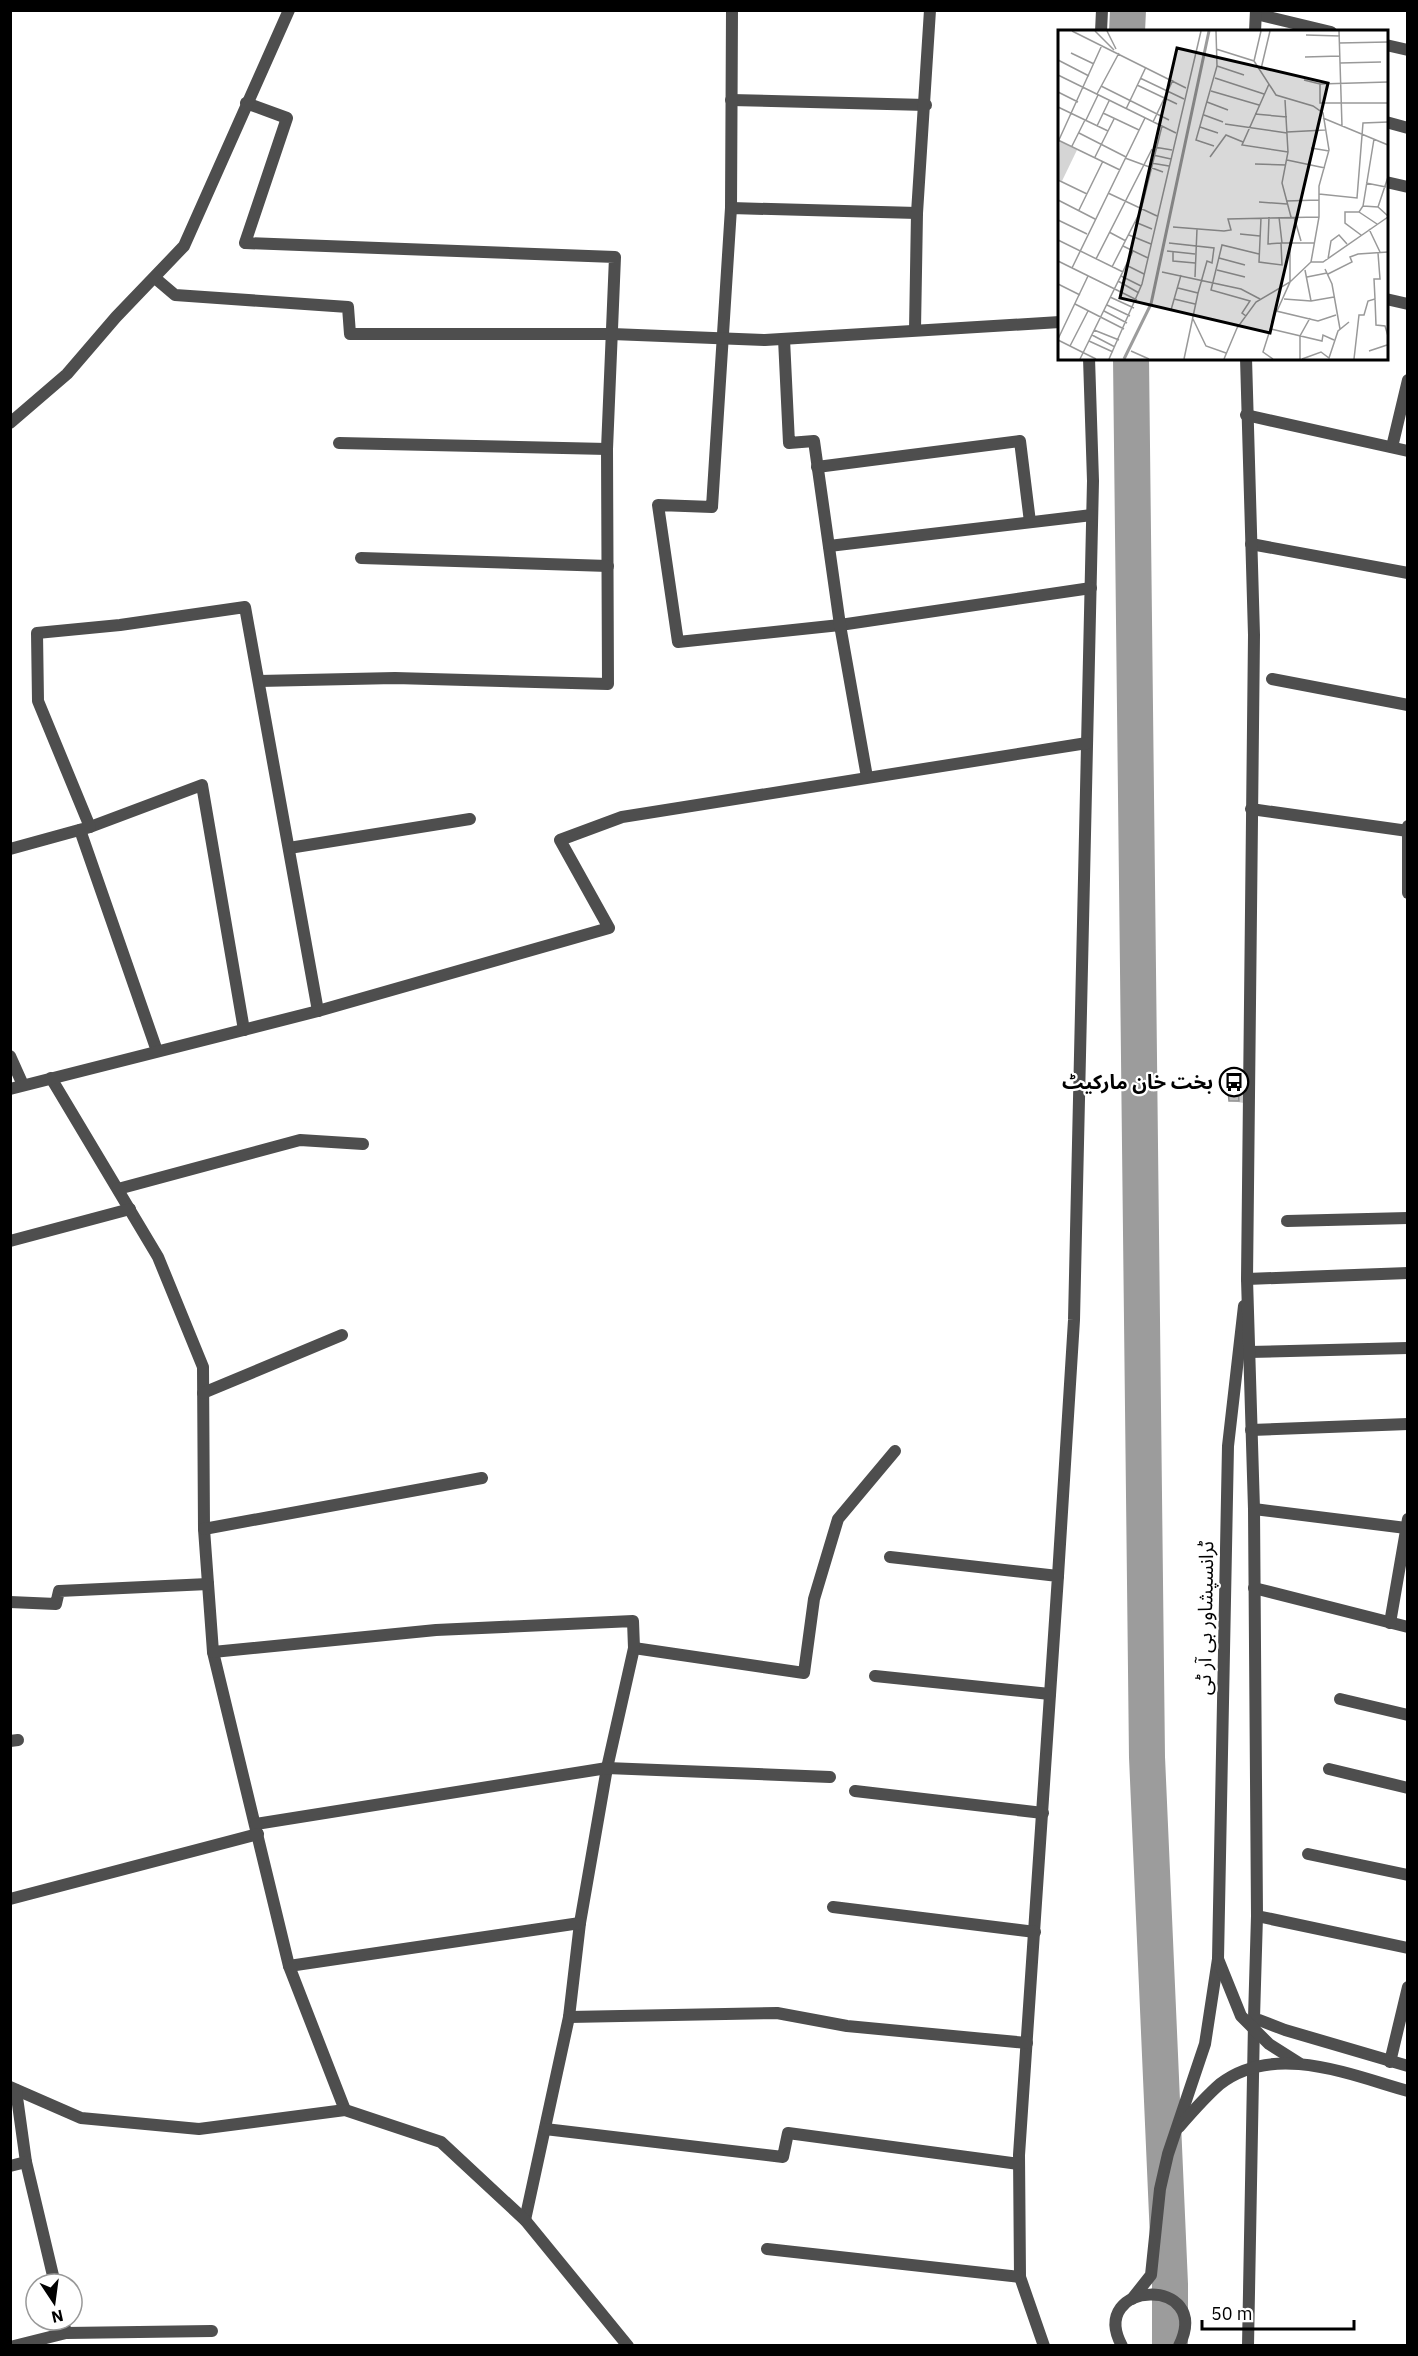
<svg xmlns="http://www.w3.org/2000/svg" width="1418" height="2356" font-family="'IBM Plex Sans','Noto Sans Arabic',sans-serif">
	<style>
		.shadow { fill: #0003 }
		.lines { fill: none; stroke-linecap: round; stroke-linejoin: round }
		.river { stroke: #9c9c9c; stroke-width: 36 }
		.building { fill: #bebebe; stroke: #929292; stroke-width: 1.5 }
		.service { stroke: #4e4e4e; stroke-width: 12 }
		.minor { stroke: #4e4e4e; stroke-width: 12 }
		.tertiary { stroke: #4e4e4e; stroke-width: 12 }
		.service-bridge { stroke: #4e4e4e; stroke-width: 12 }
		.labels { text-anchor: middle; stroke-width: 4.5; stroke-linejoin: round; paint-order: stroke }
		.poi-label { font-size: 20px; font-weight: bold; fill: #000; stroke: #fff; text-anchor: end }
		.street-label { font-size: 20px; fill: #000; stroke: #fff }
		.inset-river { fill: none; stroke: #9c9c9c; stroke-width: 3 }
		.inset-road { fill: none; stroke: #999; stroke-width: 1.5 }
		.view { fill: #000; fill-opacity: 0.15; stroke: #000; stroke-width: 3 }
		.inset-edge { fill: none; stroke: #000; stroke-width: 3 }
	</style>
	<rect width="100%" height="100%" fill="#fff"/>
	<path class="shadow" d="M1237,1079L1242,1082L1244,1103L1231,1101Z"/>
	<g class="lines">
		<g class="river">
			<path d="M1127,32L1128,10"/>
			<path d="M1131,358L1147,1757L1170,2284V2346"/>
		</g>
	</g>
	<path class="building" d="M1227,1078H1237L1239,1101H1229Z"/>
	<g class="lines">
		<g class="service">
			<path d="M1101,32L1102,10"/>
			<path d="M1058,1576L1074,1320L1093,481L1089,358"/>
			<path d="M1132,2299L1151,2275L1160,2189L1168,2154L1205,2044L1218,1959L1228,1446L1244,1306"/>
			<path d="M1122,2346C1086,2280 1214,2275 1179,2346"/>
		</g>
		<g class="minor">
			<path d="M1256,14L1331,32"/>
			<path d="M1386,45L1408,50"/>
			<path d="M731,100L926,105"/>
			<path d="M246,103L287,118L245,243L615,257L607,449L608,684L395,678L259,681"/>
			<path d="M1386,122L1408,128"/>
			<path d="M1386,182L1408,187"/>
			<path d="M731,208L732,10"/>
			<path d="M917,213L731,208L712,507L658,505L678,642L840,625L1091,588"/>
			<path d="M155,278L175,295L348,307L350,334H612L765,340L1060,322"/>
			<path d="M1386,299L1408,304"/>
			<path d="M915,330L917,213L930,10"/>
			<path d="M784,339L789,443L814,441L840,625L867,777"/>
			<path d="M1246,415L1408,451"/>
			<path d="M10,423L67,374L116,317L184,246L289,10"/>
			<path d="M339,443L607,449"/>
			<path d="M1392,447L1408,380"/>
			<path d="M817,467L1020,441L1030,522"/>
			<path d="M1251,544L1408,573"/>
			<path d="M829,546L1092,515"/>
			<path d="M361,558L608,566"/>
			<path d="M1272,679L1408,705"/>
			<path d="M1251,809L1408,831"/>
			<path d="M1408,826V893"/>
			<path d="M90,827L202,785L244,1030"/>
			<path d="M80,830L157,1051"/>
			<path d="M289,848L470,819"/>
			<path d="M10,849L90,827L38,701L37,633L120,625L245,607L318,1011"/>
			<path d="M10,1056L23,1085"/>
			<path d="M51,1078L158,1257L203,1367L204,1529L213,1652L289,1966L345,2110"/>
			<path d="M10,1089L318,1011L609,928L560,840L622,817L1087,743"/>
			<path d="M118,1189L300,1140L363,1144"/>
			<path d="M1287,1221L1408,1218"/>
			<path d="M10,1241L130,1209"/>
			<path d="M1247,1279L1408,1273"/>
			<path d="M1249,1352L1408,1348"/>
			<path d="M203,1393L342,1335"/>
			<path d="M1251,1430L1408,1424"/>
			<path d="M1254,1509L1406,1528"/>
			<path d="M204,1529L482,1478"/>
			<path d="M890,1557L1058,1576L1019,2155L1020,2277L1044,2346"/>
			<path d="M1254,1588L1408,1627"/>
			<path d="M10,1602L56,1604L59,1591L208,1584"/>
			<path d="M1390,1623L1408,1519"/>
			<path d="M634,1648L804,1673L814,1599L838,1519L895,1451"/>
			<path d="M213,1652L436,1630L633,1621L634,1648L607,1768L580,1923L569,2017L525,2220"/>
			<path d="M875,1676L1050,1694"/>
			<path d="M1340,1699L1408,1715"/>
			<path d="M10,1741L18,1740"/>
			<path d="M1329,1769L1408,1788"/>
			<path d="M855,1791L1043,1813"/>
			<path d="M256,1824L607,1768L830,1777"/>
			<path d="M1308,1854L1408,1875"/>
			<path d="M10,1899L258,1834"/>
			<path d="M833,1907L1035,1932"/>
			<path d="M1257,1916L1408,1948"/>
			<path d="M289,1966L580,1923"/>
			<path d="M569,2017L777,2013L847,2026L1027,2043"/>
			<path d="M1390,2062L1408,1987"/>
			<path d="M10,2087L81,2118L199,2129L345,2110L441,2142L525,2220L628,2346"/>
			<path d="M16,2090L26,2162"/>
			<path d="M545,2129L783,2157L788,2133L1019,2164"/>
			<path d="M10,2166L26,2162L55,2284"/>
			<path d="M767,2249L1020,2277"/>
			<path d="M63,2320L66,2333"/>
			<path d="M14,2346L66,2333L212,2331"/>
			<path d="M1248,2346L1254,2023"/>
		</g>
		<g class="tertiary">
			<path d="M1255,32L1256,10"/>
			<path d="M1246,358L1254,635L1247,1279L1254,1509L1257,1916L1254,2018L1285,2030L1408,2066"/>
		</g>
		<g class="service-bridge">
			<path d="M1218,1959L1241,2016L1269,2044L1299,2063"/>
			<path d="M1179,2127C1192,2112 1205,2097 1220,2084C1274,2042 1351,2075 1408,2091"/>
		</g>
	</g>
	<defs>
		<g id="bus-ring" transform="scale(1.5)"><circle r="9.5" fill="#fff" stroke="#000" stroke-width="1.5"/><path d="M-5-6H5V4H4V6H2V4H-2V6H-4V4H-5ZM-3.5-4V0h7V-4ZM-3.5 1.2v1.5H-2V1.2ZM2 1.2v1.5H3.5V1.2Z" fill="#000"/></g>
	</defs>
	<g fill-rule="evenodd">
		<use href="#bus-ring" x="1234" y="1082"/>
	</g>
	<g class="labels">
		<g class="poi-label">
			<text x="1213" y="1089">بخت خان مارکیٹ</text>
		</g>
		<g class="street-label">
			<text transform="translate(1205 1618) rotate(-89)" y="7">ٹرانسپشاور بی آر ٹی</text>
		</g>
	</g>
	<g transform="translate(1058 30)">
		<rect width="330" height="330" fill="#fff"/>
		<path d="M2,111L19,120L4,151L0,149Z" fill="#d5d5d5"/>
		<path class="inset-river" d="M66,329L93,274L151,1"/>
		<path class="inset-road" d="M14,1L128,58M37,1L56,20M49,1L58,19M281,1L284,96M248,5L282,6M281,13L330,12M158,19L196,31L218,65L255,76L265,83L271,120L261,156V187L253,232L232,252L198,272L179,298L166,329M13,23L36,34M247,27L282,26M0,30L31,46M196,31L203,1M282,33L323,32M159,36L186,45M203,39L212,1M0,45L118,103M82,48L126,69M157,48L206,64M246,50L262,54L330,52M211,54L184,115L230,122M262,54V73H330M79,55L119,74M43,56L111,90M153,61L201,75M0,62L20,72M39,64L61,23M227,70L230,122L224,153L233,187M149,72L170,80M0,77L50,101M68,79L88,37M45,83L81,100M197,84L229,87M146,85L165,92M265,88L330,115M28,90L40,65M95,92L115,50M167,94L229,103M39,96L51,71M142,97L160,103M229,102L267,100M21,103L68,127M0,110L62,140M0,112L44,15M14,116L27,90M156,116L138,110L159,36L158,1M96,117L114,120M253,118L271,121M95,125L113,129M37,127L56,89M152,127L168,105L185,112M67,128L105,142M229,130L267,138M93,133L111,136M197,134L228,135M0,150L29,164M308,153L328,157M50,163L99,186M261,164L299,168L305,93L330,92M0,170L37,189M228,171L261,170M201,172L229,174M305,176L320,177L330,186M320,177L330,147M21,180L45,131M301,182L319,194M211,187L210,214L223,213M221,187L224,213M236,187L243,211M203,188L201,232L224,235L223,213H257M0,190L29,204M77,192L94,199M115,197L166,201L173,200L170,189L261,187M311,199L322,222M51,202L68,211M182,204L202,206M71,205L93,214M303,205L287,193V182H301L305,176L316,109M0,210L65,242M111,213L156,218L154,233L149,231L140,263L120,258M65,216L90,228M109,221L137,224M115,222V231L137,233M161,228L187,235M38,229L94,119M270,229L273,211L281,205L289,214M0,231L79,270M253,232H265L330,187M68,235L86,244M54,237L83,180L104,96M14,238L87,88M267,239L274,254L282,299M159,240L187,247M247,240L253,271M104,242L183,259L202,269M270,244L294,232L292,227L300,224L330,222M63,246L83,256M137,247L139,199M249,247L269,243M60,251L81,263M0,254L22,265M52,267L76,278M116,269L137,274M226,269L253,271L276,267M317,269L318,295L327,296L330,306M17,274L66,299M49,275L72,286M113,280L123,245M46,281L69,293M219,281L232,252V212M188,286L184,283L192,271L153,260L164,215L201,224M135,289L148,316L168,323M213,299L264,311L265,305L276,310M36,300L61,310M34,305L57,317M0,309L30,246M0,310L38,329M31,311L55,322M12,316L30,281M73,321L91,329M311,321L329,315M22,329L75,221M51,329L84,254L143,1M126,329L140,263M215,329L205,322L218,281L260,291L278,285M242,329V306L252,288M244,329L263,322L271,328L280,301L291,292M296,329L301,285H306L310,271L317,269L316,249H322L320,223"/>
		<path class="view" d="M119,18L270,53L212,303L62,268Z"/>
		<rect width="330" height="330" class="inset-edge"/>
	</g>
	<rect width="1418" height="2356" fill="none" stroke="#000000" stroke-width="24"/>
	<g transform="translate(54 2302) rotate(167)"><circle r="28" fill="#ffffff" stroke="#999999" stroke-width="1.5"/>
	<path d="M0-4.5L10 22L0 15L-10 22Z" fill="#000000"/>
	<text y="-9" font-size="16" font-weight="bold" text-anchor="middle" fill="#000000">N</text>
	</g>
	<path d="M1202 2320v9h152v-9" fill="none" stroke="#000000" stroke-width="3"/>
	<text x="1211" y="2320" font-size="18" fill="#000000" stroke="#ffffff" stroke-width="4.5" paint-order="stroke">50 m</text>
</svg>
